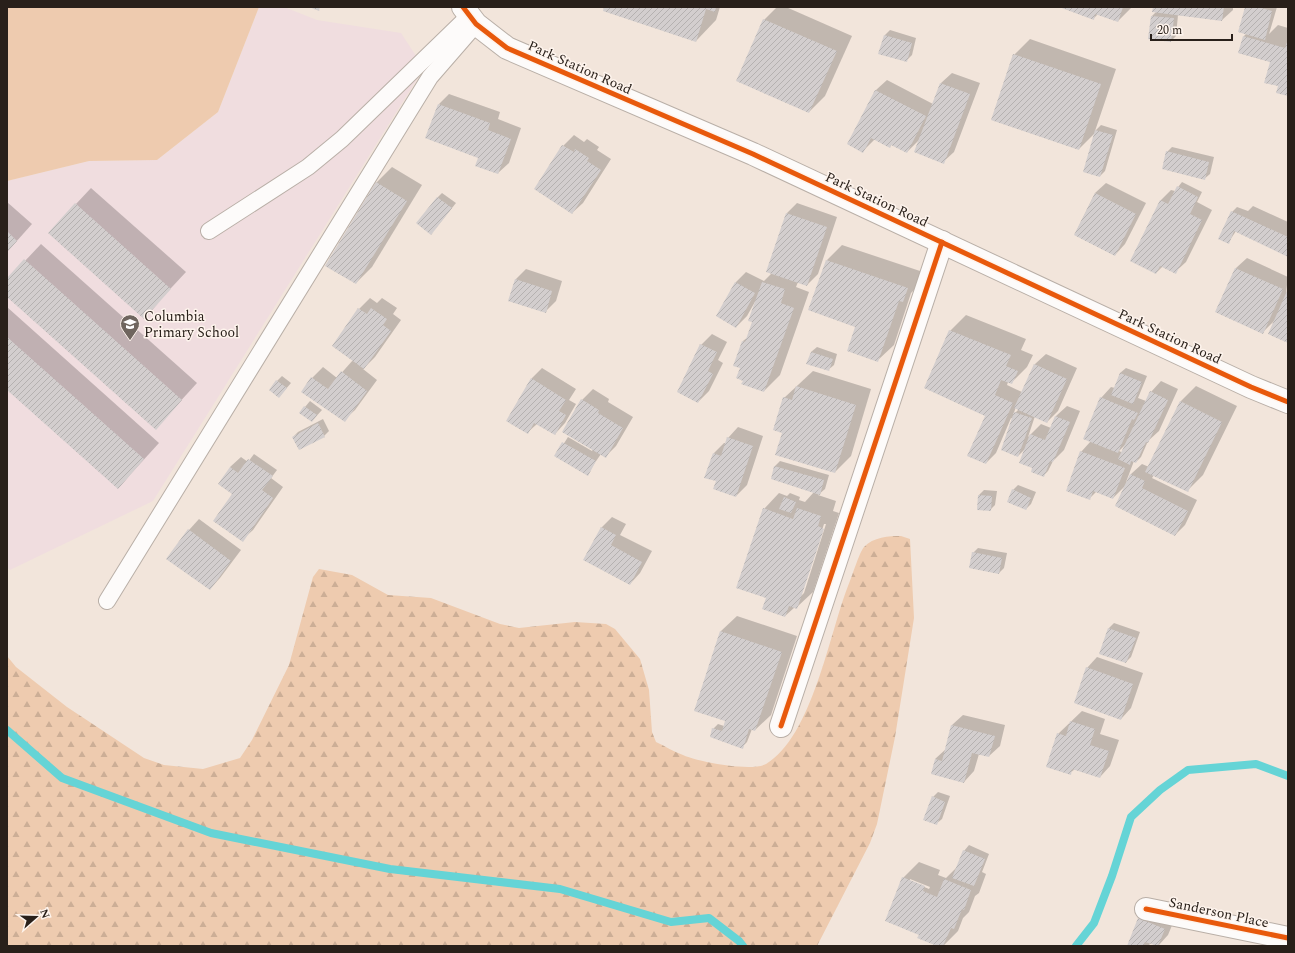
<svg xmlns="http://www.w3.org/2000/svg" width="1295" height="953" font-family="Spectral,serif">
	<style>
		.education { fill: #f0dddf }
		.green { fill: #eecbaf }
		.forest { fill: url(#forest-firs) }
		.shadow { fill: #0003; fill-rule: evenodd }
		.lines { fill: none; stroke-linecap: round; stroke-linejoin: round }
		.stream { stroke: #65d4d6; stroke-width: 8 }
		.building { fill: url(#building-hatch) }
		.service-casing { stroke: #b9afa7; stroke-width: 18 }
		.minor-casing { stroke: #b9afa7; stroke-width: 24 }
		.service { stroke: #fdfbfa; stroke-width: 16 }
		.minor { stroke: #fdfbfa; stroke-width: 22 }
		.cycleway-casing { stroke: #fef4ed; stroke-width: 8 }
		.cycleway { stroke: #e8590c; stroke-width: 5 }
		.labels { text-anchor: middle; stroke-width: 3; stroke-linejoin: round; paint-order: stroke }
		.street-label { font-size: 14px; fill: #29201a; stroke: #fef4ed }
		.poi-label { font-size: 14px; fill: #29201a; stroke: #fef4ed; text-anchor: start }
	</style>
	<defs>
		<pattern id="forest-firs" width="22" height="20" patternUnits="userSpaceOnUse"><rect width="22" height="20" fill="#eecbaf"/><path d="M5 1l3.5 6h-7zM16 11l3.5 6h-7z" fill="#ccae96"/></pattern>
		<pattern id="building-hatch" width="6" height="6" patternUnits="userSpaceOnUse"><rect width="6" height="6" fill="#d3cece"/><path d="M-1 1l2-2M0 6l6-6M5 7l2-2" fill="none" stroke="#b5b1b0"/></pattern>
	</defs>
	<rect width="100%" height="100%" fill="#f2e5db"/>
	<path class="education" d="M259,7H284L317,20L401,33L424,68L153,501L10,570L7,567V181L89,161L157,160L218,112Z"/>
	<path class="green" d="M7,7H259L218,112L157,160L89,161L7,181Z"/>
	<path class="forest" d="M901,536L910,539L914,618L895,737L877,824L870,843L817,946H7V656L16,667L67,707L144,758L164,765L203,769L240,758L252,740L289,665L313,577L319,569L352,575L388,595L431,598L500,624L519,628L575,622L606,624L615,629L640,659L649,690L652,732L656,742C665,746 674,752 683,755C698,762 752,772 766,764C812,737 829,635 848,586C852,577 859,553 864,547C873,537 889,536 901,536Z"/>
	<g class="shadow">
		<path d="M605,7H720L716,20L696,41Z"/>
		<path d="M777,7H786L852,36L825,96L809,112L764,20Z"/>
		<path d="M1061,7H1132L1118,21L1098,14L1093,19Z"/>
		<path d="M1154,7H1233V10L1222,20L1178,15L1176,36L1171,41L1149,38L1152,16L1156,12Z"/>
		<path d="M1246,7H1277L1269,34L1278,25L1288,28V95L1279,86L1271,62L1239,53L1244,36L1246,34Z"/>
		<path d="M890,30L916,38L912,55L907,60L880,53L885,35Z"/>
		<path d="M1030,39L1116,69L1095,131L1101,125L1117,130L1105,171L1100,176L1096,132L1079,149L1014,55Z"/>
		<path d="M952,73L980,83L954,152L943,162L920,139L907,152L892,144L890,147L875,139L863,151L848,144L876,90L887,80L933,104L941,83Z"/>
		<path d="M449,94L500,112L498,119L521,128L509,163L498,173L479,157L439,104Z"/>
		<path d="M574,135L584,142L587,139L599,147L597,150L611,159L583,203L572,213L535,189L563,146Z"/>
		<path d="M1172,147L1214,157L1210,174L1204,179L1167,152Z"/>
		<path d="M392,167L422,185L372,267L356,283L376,183Z"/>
		<path d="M1182,182L1202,192L1197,202L1212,210L1186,262L1175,272L1163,266L1156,273L1131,261L1161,200L1171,190L1175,191Z"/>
		<path d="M1106,183L1146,203L1125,244L1115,255L1075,234L1095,193Z"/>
		<path d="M91,188L186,272L144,317L76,204Z"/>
		<path d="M442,193L456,203L436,228L437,198Z"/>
		<path d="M7,202L32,224L7,252Z"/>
		<path d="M797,203L837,217L818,274L807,285L798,282L796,287L809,292L780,375L764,391L744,380L741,368L743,341L748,337L753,321L756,300L747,316L736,327L717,316L736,282L746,272L764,281L772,273L787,213Z"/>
		<path d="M1253,206L1288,222V255L1236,231L1228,243L1232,212L1237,207L1248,211Z"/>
		<path d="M41,244L197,383L156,428L7,296V280Z"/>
		<path d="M842,245L923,272L919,285L911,293L894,345L878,360L857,326L827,260Z"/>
		<path d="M1247,258L1288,277L1286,293L1288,291V342L1275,320L1262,333L1216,311L1236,268Z"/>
		<path d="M526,269L562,281L556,301L546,311L515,280Z"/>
		<path d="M370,298L377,303L382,298L397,308L393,314L401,320L375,357L363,369L377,380L355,410L344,420L312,378L323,367L337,378L353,360L333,346L359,309Z"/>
		<path d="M7,307L159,443L118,488L7,388Z"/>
		<path d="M966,315L1026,339L1021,350L1033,355L1027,367L1011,383L1008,382L1007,385L1022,392L1035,364L1046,354L1077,368L1058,411L1047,422L1035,416L1028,437L1041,424L1051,428L1056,416L1067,406L1080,411L1064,450L1053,461L1048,471L1043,476L1033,468L1025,449L1018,456L1013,419L1011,418L996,453L986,463L988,411L950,331ZM1016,407L1019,409L1013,415Z"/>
		<path d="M712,334L727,342L718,360L723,363L709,391L698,402L701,345Z"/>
		<path d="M817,347L837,354L834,365L828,370L811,352Z"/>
		<path d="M542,368L576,389L569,400L576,404L565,423L555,434L537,424L528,432L508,421L532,378Z"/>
		<path d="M1126,368L1147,376L1138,398L1146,401L1151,392L1161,381L1178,389L1159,431L1148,441L1141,457L1136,462L1134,461L1126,482L1127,483L1131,474L1142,464L1149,467L1180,402L1196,386L1237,406L1203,475L1187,491L1154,475L1152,478L1197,500L1185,525L1175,535L1125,486L1113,498L1097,491L1089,499L1081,452L1091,441L1101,398L1111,387L1115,388L1120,373ZM1127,443L1123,453L1119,451Z"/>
		<path d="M813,371L871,389L851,456L835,472L783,432L784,398Z"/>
		<path d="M282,376L291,383L279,397L277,381Z"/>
		<path d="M593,389L609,399L608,402L633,417L616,446L605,457L601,454L587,474L556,456L568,437L592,451L593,449L582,400Z"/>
		<path d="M310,401L322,410L312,421L300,413Z"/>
		<path d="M323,419L329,431L324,436L293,437L298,432Z"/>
		<path d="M738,427L763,436L747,485L736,496L717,481L714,453L724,443H726L728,438Z"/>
		<path d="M254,454L277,470L271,478L283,487L253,530L242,540L233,494L230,467L241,457L248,462Z"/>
		<path d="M780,461L829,475L825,489L818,495L836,501L833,511L839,513L813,592L797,607H795L785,616L767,597L764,509L779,493L787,496L790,493L800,497L799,500L805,502L814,492L772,478L775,466ZM824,524H826L804,593L801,596Z"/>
		<path d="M1018,485L1036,492L1031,504L1026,509L1013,490Z"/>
		<path d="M984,490L997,491L995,505L990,510L978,509L979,495Z"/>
		<path d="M612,517L626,524L620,535L652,551L640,573L630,584L601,528Z"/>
		<path d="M199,519L241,550L220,578L210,589L189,530Z"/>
		<path d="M978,548L1007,553L1004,568L999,573L973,553Z"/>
		<path d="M737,616L797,636L771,715L755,730L752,729L747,742L742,747L713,729L718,724L724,726L726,720L721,631Z"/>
		<path d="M1114,623L1140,632L1131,657L1126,662L1100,653L1109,628Z"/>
		<path d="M1097,657L1143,673L1131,708L1121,719L1087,668Z"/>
		<path d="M1082,711L1105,719L1100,734L1119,740L1110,766L1100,777L1075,769L1070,773L1058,734Z"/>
		<path d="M963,715L1005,725L1000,746L989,756L979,754L974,771L964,782L935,759L946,749L952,725Z"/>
		<path d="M938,792L950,796L942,819L936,824L933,797Z"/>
		<path d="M969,845L989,854L982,872L986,874L979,893L975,896L969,912L963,918L958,931L943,946H939L920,934L903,878L919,862L940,870L938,875L946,878L957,867L964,851ZM910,879L930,887L929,889L910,881Z"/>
		<path d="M1149,908L1175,918L1168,935L1158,946L1150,943L1149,946H1128L1139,919Z"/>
	</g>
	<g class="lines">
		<g class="stream">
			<path d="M7,730L62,778L211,833L390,869L560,889L671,922L709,918L739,941L743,946"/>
			<path d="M1076,946L1094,923L1112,876L1131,817L1160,790L1188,770L1256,764L1288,776"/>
		</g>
	</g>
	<g class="building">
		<path d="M309,7H320L319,11Z"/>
		<path d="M604,7H716L715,12L706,9L696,42L603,11Z"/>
		<path d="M1059,7H1123L1118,22L1095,14L1094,20Z"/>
		<path d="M1153,7H1224L1222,21L1152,12Z"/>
		<path d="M1245,7H1258L1272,11L1265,40L1238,32Z"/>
		<path d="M1151,16L1174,18L1171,42L1148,39Z"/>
		<path d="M763,19L837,51L809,113L736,81Z"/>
		<path d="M884,35L912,43L907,62L878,54Z"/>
		<path d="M1243,36L1285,48L1288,39V96L1276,93L1278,86L1264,83L1270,62L1238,53Z"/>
		<path d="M1013,54L1101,84L1079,150L991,120Z"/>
		<path d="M940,83L970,94L944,164L914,152Z"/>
		<path d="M875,90L926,116L907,153L891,145L890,148L871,138L863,153L847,144Z"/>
		<path d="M438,104L490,123L488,130L511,139L498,174L475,166L478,158L425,138Z"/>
		<path d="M1095,130L1113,135L1100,177L1083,172Z"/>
		<path d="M562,145L574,152L575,149L589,158L587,161L601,170L572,214L534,189Z"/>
		<path d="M1166,151L1209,162L1205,180L1162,169Z"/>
		<path d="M376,182L407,201L356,284L325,266Z"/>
		<path d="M1177,186L1198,197L1190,214L1202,220L1176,274L1160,266L1156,274L1130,261L1160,200L1168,204Z"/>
		<path d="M1095,193L1136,214L1115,256L1074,235Z"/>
		<path d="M437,197L452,208L431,235L416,223Z"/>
		<path d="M75,203L171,289L144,319L48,233Z"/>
		<path d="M1231,211L1288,237V257L1234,231L1229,244L1218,239Z"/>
		<path d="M786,213L827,227L807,286L766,272Z"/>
		<path d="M7,231L17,241L7,252Z"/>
		<path d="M24,259L182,400L156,430L7,297V278Z"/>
		<path d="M826,260L908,288L903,302L899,301L878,362L847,351L855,327L808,310Z"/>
		<path d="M1235,268L1283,289L1263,334L1215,312Z"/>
		<path d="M515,279L552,291L546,313L508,301Z"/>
		<path d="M735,282L755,293L736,328L716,316Z"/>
		<path d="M762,282L785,289L781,303L794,308L764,392L741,384L743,381L736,378L740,368L733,366L742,341L745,342L752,322L748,321Z"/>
		<path d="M1287,291L1288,292V343L1268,334Z"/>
		<path d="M358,308L367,314L371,308L387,319L383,325L391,331L364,369L332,346Z"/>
		<path d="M949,330L1011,355L1006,366L1018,371L1012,384L1001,380L995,395L1013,403L986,464L967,456L985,416L924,388Z"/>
		<path d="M7,337L144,459L118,489L7,390Z"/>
		<path d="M700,344L717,352L708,371L713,374L698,403L677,392Z"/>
		<path d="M811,352L833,359L829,371L806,364Z"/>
		<path d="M1034,364L1067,379L1047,423L1014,408Z"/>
		<path d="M341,371L367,391L345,422L301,392L311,377L328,389Z"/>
		<path d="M1120,373L1142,382L1133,404L1111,395Z"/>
		<path d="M531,378L566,400L559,411L566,415L555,435L534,423L528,434L506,421Z"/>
		<path d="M276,380L287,388L279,398L269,390Z"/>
		<path d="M796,386L856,405L835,473L775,455L782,433L773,430L783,397L792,400Z"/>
		<path d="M1150,391L1168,400L1148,443L1146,442L1136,463L1131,461L1130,465L1118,459Z"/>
		<path d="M1100,397L1138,413L1134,420L1132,419L1118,453L1083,439Z"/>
		<path d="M581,399L599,410L598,413L623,428L606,458L562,432Z"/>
		<path d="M1180,401L1222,422L1188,492L1145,472Z"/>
		<path d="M304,406L317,415L312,422L299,413Z"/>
		<path d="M1014,412L1032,418L1018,457L1001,450Z"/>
		<path d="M1055,416L1070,422L1053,462L1050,461L1044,477L1031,472L1032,468L1019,463L1030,434L1045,440Z"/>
		<path d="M318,423L325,437L299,450L292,437Z"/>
		<path d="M727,437L753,446L736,497L713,489L716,481L704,478L713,453L721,456Z"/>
		<path d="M562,442L596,461L588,476L554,456Z"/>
		<path d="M1080,451L1125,468L1113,499L1093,491L1090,500L1066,491Z"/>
		<path d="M248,459L273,476L262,490L273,498L243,542L213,521L232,494L218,484L230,467L238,473Z"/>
		<path d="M774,466L824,480L820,495L771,479Z"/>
		<path d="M1130,474L1145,481L1142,488L1188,511L1175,536L1115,506Z"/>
		<path d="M1012,489L1031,498L1026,510L1007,502Z"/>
		<path d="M978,495L992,496L991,511L977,510Z"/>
		<path d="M784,497L796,502L791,513L779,509Z"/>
		<path d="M763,508L793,519L797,508L821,516L818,526L824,529L797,609L789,606L785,617L762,609L766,598L736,588Z"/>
		<path d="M601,527L616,535L611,545L642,562L630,585L583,560Z"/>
		<path d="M188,529L231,561L210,590L166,559Z"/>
		<path d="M972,552L1002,558L999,574L969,568Z"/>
		<path d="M1108,628L1136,638L1126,663L1099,654Z"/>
		<path d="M720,631L782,652L755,731L749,729L743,749L710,737L712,728L722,731L725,721L694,711Z"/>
		<path d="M1086,667L1133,684L1121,720L1074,703Z"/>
		<path d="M1070,721L1095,729L1090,745L1109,751L1100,778L1072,769L1071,775L1046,767L1057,733L1066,736Z"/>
		<path d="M951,725L995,736L989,757L972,753L964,783L931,774L935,759L942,761Z"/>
		<path d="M932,796L945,802L937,825L923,820Z"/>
		<path d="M963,850L985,859L974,886L952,878Z"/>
		<path d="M902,877L925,886L923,891L937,897L944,879L971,890L964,910L962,909L954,929L951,928L943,946H937L917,938L919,935L885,921Z"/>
		<path d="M1138,918L1165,929L1158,946L1145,942L1143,946H1127Z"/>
	</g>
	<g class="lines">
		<g class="service-casing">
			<g id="service">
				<path d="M209,231L308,167L342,139L470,15"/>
				<path d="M107,601L430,77L476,24"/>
			</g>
		</g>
		<g class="minor-casing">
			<g id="minor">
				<path d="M463,7L476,24L507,48L753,154L1251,387L1288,402"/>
				<path d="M781,726L942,242"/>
				<path d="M1146,909L1288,938"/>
			</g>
		</g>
		<use href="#service" class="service"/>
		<use href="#minor" class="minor"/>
		<g class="cycleway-casing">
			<g id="cycleway">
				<path d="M463,7L476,24L507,48L753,154L1251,387L1288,402"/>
				<path d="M781,726L942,242"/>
				<path d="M1146,909L1288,938"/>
			</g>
		</g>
		<use href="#cycleway" class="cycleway"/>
	</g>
	<defs>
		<g id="school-pin" transform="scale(1)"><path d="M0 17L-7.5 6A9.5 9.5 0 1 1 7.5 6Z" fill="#6f655e" stroke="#fef4ed"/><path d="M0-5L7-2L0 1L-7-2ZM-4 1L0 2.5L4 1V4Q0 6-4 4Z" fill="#fff"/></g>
	</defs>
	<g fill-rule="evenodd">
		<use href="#school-pin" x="130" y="324"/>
	</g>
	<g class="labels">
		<g class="street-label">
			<text transform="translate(580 67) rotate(24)" y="5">Park Station Road</text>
			<text transform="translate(877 199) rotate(25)" y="5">Park Station Road</text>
			<text transform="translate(1170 336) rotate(25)" y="5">Park Station Road</text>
			<text transform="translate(1219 912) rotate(12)" y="5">Sanderson Place</text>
		</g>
		<g class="poi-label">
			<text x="144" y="321">Columbia<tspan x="144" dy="16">Primary School</tspan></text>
		</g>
	</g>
	<rect width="1295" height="953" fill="none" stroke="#29201a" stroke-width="16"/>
	<g transform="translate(36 917) rotate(70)" stroke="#fef4ed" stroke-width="3" paint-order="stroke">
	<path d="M0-3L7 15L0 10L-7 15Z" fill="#29201a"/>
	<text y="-6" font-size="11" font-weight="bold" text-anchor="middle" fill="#29201a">N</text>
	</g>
	<path d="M1151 34v6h81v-6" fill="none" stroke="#29201a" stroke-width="2"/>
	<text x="1157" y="34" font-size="12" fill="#29201a" stroke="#fef4ed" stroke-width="3" paint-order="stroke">20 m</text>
</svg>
